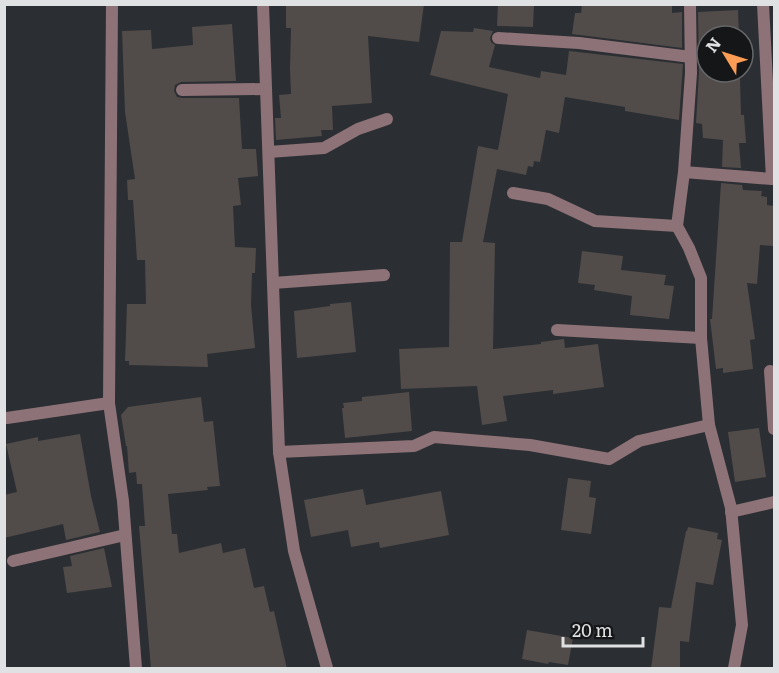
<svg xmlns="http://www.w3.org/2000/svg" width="779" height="673" font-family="Literata,serif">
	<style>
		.building { fill: #514c4a }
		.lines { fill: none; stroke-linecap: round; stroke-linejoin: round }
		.minor { stroke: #8d7277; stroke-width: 12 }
	</style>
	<rect width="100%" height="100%" fill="#2b2e32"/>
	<g class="building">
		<path d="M286,4H424L419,42L368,36L372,103L332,106L333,130H321L322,136L276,140L275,118H281L279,95L291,94L290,69L291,28H286Z"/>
		<path d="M498,4H534L533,27L497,26Z"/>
		<path d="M582,4H672V13L682,12V48L572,34L575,13H581Z"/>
		<path d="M738,10L739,36H707V72H734L735,79H740L741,115H744L746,143H739L741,168L722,167L723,140L703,138L702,124L696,123L699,73L698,12Z"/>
		<path d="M232,24L236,81L181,82L175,85L174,91L177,97L182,98H239L242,149H256L258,176L238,178L241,205L233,206L235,247L256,248L255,273H252L251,305L255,348L207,354L208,367L129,365V361H125L127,304H146L145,260H137L133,200H128L127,180L135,179L125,112L122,31L151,30L152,49L193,45L192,27Z"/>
		<path d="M474,28L493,31L490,38L491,42L495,45L489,67L540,78L541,71L566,75L569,51L683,64L679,120L625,111V107L565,97L559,133L546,130L540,162L534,161L533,167L528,166L526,175L497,169L483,242L495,243L493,349L541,344V342L564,339L565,348L598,344L604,387L553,394V390L503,396L507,421L482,425L477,386L401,389L399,349L449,347L450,242H462L478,146L498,150L508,94L430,75L441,31L473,32Z"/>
		<path d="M721,183L742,185L743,190L762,191L761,196L767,197V205L774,206V246L760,245L757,284L747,283L755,339L750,340L753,369L723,373V368L716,369L710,319H712Z"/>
		<path d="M582,251L623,256L621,270L666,275L664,285L674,286L669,319L630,315L632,296L594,290L595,285L578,283Z"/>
		<path d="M351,302L356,352L297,358L294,311L330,306V304Z"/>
		<path d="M409,392L412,431L345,438L342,408H344L343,403L362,401V397Z"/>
		<path d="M201,397L204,422L213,421L220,486L207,487L208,490L168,494L172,534H177L179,553L221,543L223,553L245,548L254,588L264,586L270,612L274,611L287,669H151L139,526H145L142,484H137L136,472L129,473L127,446H126L121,415L128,407Z"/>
		<path d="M759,428L766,477L735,482L728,432Z"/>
		<path d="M80,434L91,496L100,532L66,540L63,524L4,538V495L17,492L6,444L38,437V441Z"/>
		<path d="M568,478L591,481L589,497L596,498L591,534L561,530Z"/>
		<path d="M363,489L366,505L441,491L449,535L380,548L379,542L351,547L348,530L311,537L304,500Z"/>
		<path d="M688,527L718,533L717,539L722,540L713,585L696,582L689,642L680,641V669H651L659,607L671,608L686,531H687Z"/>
		<path d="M104,548L112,587L67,593L63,567L72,566L70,556Z"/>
		<path d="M527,630L573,638L568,665L549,662L548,664L522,659Z"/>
	</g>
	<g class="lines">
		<g class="minor">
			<path d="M112,4L109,403L123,501L136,668"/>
			<path d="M263,4L279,452L294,551L327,668"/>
			<path d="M690,4L691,73L684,172L677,226L689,248L701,278V338L709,425L731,508L742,625L734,668"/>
			<path d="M498,38L579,43L691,57"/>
			<path d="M182,90L266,89"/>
			<path d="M269,152L324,148L358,129L387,119"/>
			<path d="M684,172L772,179L763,4"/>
			<path d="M513,193L548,199L595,221L677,226"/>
			<path d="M273,283L384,275"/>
			<path d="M557,330L701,338"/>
			<path d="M770,371L774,429"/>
			<path d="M7,418L109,403"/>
			<path d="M279,452L414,446L434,437L530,445L609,459L639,441L709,425"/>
			<path d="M731,512L774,502"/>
			<path d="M13,561L125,535"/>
		</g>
	</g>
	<rect width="779" height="673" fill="none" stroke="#dfe1e3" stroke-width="12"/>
	<g transform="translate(725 54) rotate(308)"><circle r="28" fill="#151618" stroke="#666769" stroke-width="1.5"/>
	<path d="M0-4.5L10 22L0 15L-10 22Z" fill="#fd9c55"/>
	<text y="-9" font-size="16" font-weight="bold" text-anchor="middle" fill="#dfe1e3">N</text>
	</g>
	<path d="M563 637v9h80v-9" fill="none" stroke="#dfe1e3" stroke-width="3"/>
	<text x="572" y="637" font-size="18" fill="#dfe1e3" stroke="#151618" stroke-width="4.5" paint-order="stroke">20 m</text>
</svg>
